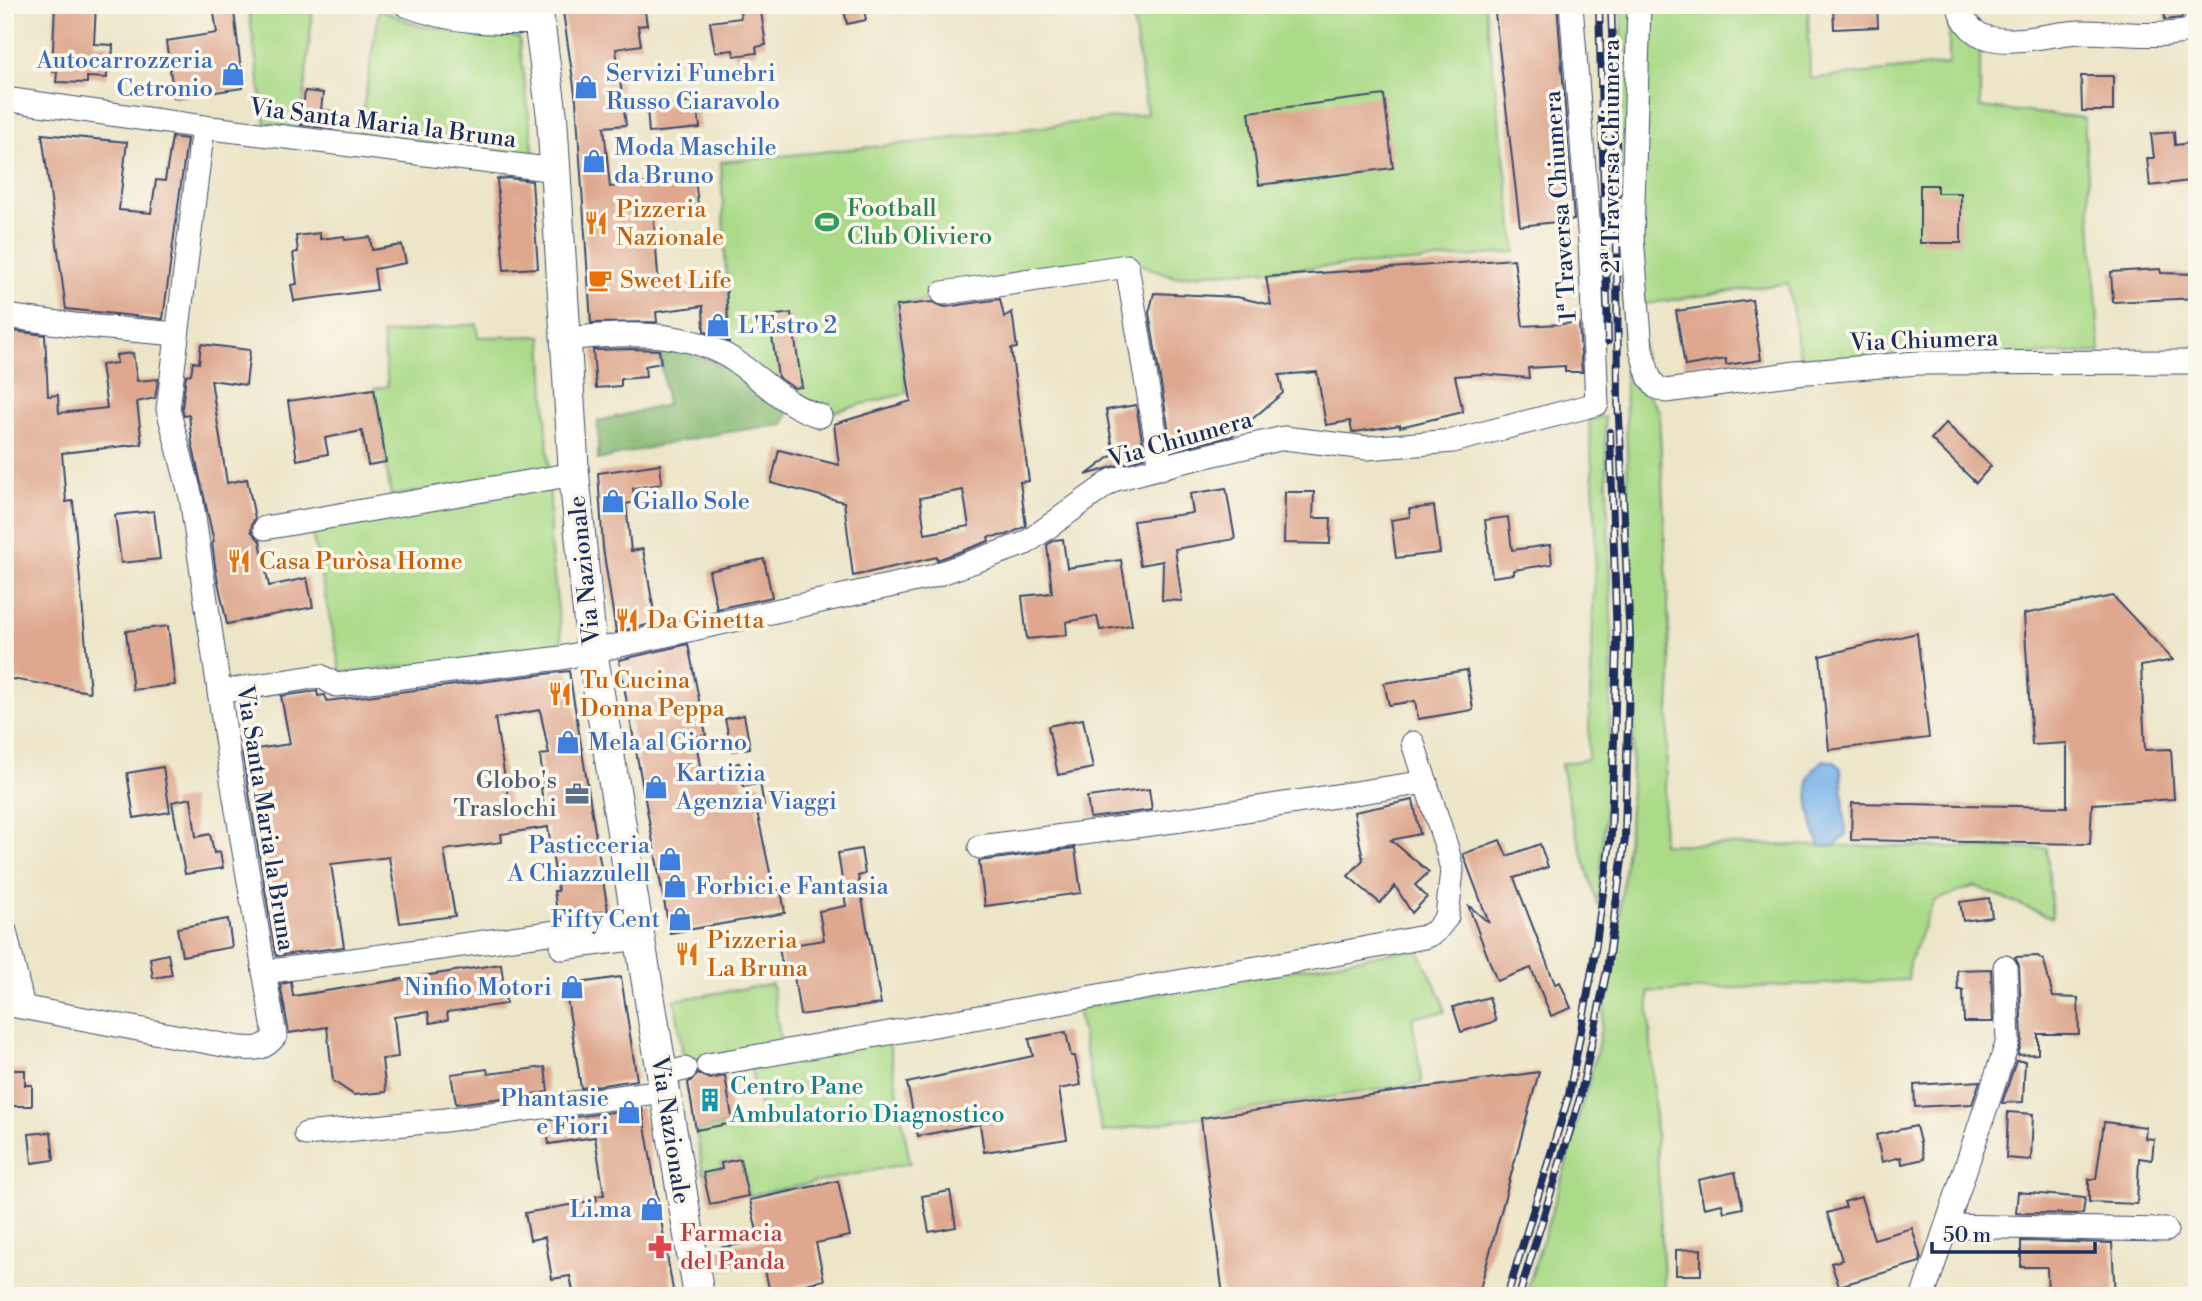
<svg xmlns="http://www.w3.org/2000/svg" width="2202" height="1301" font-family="'Libre Bodoni',serif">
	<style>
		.green { fill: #abdb89; stroke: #638574; stroke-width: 2 }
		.forest { fill: #88bb75; stroke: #52756a; stroke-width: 2 }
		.water { fill: #7bb4eb; stroke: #4b72a4; stroke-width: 2 }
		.building { fill: #dea78e; fill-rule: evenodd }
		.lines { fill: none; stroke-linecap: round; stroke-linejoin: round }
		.minor-casing { stroke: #3a4a6e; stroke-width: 25 }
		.major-casing { stroke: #3a4a6e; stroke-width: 32 }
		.minor { stroke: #fff; stroke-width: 23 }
		.major { stroke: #fff; stroke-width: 30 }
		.rail-casing { stroke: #1b2f5e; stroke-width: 8 }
		.rail { stroke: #fbf7ec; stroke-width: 5; stroke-dasharray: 16; stroke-linecap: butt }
		.labels { text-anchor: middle; stroke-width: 7; stroke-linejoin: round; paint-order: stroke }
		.shop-label { font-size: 24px; fill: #366cbe; stroke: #fbf7ec; text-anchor: start }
		.street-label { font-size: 24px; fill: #1b2f5e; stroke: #fbf7ec }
		.leisure-label { font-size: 24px; fill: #27864d; stroke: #fbf7ec; text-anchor: start }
		.food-label { font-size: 24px; fill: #c56008; stroke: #fbf7ec; text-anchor: start }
		.service-label { font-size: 24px; fill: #4e5e75; stroke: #fbf7ec; text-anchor: end }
		.culture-label { font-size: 24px; fill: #0d838f; stroke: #fbf7ec; text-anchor: start }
		.health-label { font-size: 24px; fill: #be3a42; stroke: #fbf7ec; text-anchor: start }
	</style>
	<rect width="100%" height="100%" fill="#fbf7ec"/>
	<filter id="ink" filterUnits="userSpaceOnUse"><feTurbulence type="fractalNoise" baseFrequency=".0143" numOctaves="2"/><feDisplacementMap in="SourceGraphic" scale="14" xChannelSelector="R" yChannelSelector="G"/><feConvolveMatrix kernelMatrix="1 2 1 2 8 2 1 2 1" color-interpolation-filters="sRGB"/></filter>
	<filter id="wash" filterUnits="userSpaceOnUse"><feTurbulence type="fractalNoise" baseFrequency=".00686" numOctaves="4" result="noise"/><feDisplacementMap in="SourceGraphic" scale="28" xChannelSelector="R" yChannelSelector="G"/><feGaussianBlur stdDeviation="1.57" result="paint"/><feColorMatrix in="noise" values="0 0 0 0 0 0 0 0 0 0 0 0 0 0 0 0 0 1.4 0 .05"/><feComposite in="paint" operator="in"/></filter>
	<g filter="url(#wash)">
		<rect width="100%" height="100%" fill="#ece5c8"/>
		<g class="green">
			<path d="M248,5H313L301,129L265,123Z"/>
			<path d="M1164,5H1485L1516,252L1413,262L1211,273L1175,277L1128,260L940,299L894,304L907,393L828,413L790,399L729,346L721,162L921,142L1147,114L1133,17L1165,12Z"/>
			<path d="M1622,5H1633L1644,389L1659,411L1671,674L1662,844L2047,848L2052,918L1975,886L1934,901L1909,963L1908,980L1648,992L1665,1296H1525L1561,1182L1597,1050L1615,953L1629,828L1634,715L1616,42L1622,41Z"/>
			<path d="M1644,5H1808L1810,79L1949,64V11L1963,34L1980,48V107L2084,118L2100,352L1801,363L1788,283L1644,304L1638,229Z"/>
			<path d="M379,9L420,26L519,37L534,156L359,135Z"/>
			<path d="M477,324L478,337L542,336L549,470L391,496L374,389L388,386L382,334Z"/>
			<path d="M1605,417L1612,648L1608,780L1598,906L1571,815L1561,764L1588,759L1596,530L1589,419Z"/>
			<path d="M550,486V543L563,651L341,673L311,527Z"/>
			<path d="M1417,948L1442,998L1445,1012L1412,1017L1422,1083L1102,1132L1077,1008Z"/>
			<path d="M772,984L781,1046L684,1062L675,1000Z"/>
			<path d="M888,1037L910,1163L748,1196L740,1160L721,1163L722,1169L703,1173L696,1130L762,1119L750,1064Z"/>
		</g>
		<path class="forest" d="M658,342L728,366L788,412L784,425C720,431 660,445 598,460V421L667,405Z"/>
		<path class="water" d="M1824,760L1835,762L1841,769L1846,835L1835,846H1821C1813,835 1805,791 1809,778C1812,770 1818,765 1824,760Z"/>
		<g id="blocks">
			<g class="building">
				<path d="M55,5H96L94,44L113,45L112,67H107V78L87,77V83L56,82L57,72H52Z"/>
				<path d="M562,5H644L647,25L638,26L641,45L616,49L626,125L604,127L610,187L695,178L698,205L653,209L659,288L726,283L729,342L704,331L703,306L656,312L657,322L591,323L576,100Z"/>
				<path d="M739,5H760L766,45L756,47L757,53L734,56L733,50L715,52L710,22L741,18Z"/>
				<path d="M843,5H863L866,20L847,24Z"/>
				<path d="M1494,5H1557L1574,220L1520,226Z"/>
				<path d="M1833,5H1877L1878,27L1834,29Z"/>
				<path d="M2164,5H2192L2187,8L2181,18L2165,20Z"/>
				<path d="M234,11L243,88L174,98L166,41L217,33L214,13Z"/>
				<path d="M2081,76H2113V111H2082Z"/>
				<path d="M305,91L323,93L321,110L337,112L335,129L301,125Z"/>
				<path d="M1384,95L1393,168L1259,185L1249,112Z"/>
				<path d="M697,102L700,128L649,133L647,107Z"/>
				<path d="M2174,132L2175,145L2197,142V180L2150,186L2147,158H2154L2151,134Z"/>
				<path d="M42,134L127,142L119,210L151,213L156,180L165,181L172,137L187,139L163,319L66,309Z"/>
				<path d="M508,178L532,181L538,268L504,270L497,179Z"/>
				<path d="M1920,185H1937V193H1961V243H1920Z"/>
				<path d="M320,233V239L344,236L345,240L370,237L372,250L402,245L406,263L374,269L377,290L294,301L291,285L297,284L293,253L298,252L296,236Z"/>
				<path d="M1514,259L1523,326L1579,323L1582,372H1565V366L1528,368L1529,378L1482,374L1455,376L1463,412L1400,427V425L1355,432H1352L1350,421L1326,425L1317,372L1279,375L1283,393L1232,436L1172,450L1149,313L1154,293L1237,297L1271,305L1266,277Z"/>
				<path d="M2160,269L2161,273L2197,274V298L2113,302L2111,272Z"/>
				<path d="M1000,299L1004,317L1012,312L1017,348L1011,349L1029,481L1020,482L1026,526L1007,535L988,537L989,541L937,560V557L853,576L844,502L771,483L779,450L839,465L834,424L911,401L896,306L932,302L945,307ZM963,490L969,526L925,534L920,498Z"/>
				<path d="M1752,300L1761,360L1726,365V359L1685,366L1676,311Z"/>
				<path d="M791,313L802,387L794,388L778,377L769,316Z"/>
				<path d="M5,330L45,335L48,396L58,395L59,413L107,408L101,365L117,363L116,355L133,353L137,381L158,379L155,398L137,402L142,444L62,453L66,502L73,501L90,692L5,678Z"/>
				<path d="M201,344L250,350L246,385L211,380L227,483L247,479L255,518L252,524L251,531L260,541L269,586L307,578L313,607L227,624L216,572L212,543L214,542L192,443L189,415L184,416L182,408L186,375L191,374L193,362L199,363Z"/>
				<path d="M631,349L659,350L661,363L645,366L646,377L621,379V386L596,388L593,350Z"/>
				<path d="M374,389L386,462L368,465L362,431L325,438L328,454L297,460L288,401Z"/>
				<path d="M1136,405L1145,457L1086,475L1114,454L1106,410Z"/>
				<path d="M1946,423L1991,466L1976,483L1931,439Z"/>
				<path d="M660,464L662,484L633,488L635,502L626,504L631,551L643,549L656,623L616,632L603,548L598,473Z"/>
				<path d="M1226,488L1235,539L1175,549L1182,601L1162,600L1163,561L1140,565L1133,521L1193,513L1190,494Z"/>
				<path d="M1285,492H1314L1313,518H1331L1330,544L1284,543Z"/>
				<path d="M1434,506L1440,553L1396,558L1391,520L1410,517L1409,509Z"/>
				<path d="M154,511L160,559L121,563L115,515Z"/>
				<path d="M1508,517L1512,550L1550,545L1552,564L1514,570V574L1492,577L1485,520Z"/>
				<path d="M1063,539L1067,568L1121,560L1132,625L1100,630L1097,616L1066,622L1067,635L1027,639L1022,596L1052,593L1047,545L1054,540Z"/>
				<path d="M764,559L772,597L717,609L709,571Z"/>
				<path d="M2113,596L2173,660L2141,666L2145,750L2171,749L2174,799L2092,804L2090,844L1851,840L1852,803L2067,807V743L2032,745L2024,614Z"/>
				<path d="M168,626L175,685L133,690L126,631Z"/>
				<path d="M1917,633L1929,738L1829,750L1820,656Z"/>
				<path d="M688,644L706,735L695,737L701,771L739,763L743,787L760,783L764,805L756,807L774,891L781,890L785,913L670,933L619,660Z"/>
				<path d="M1467,670L1473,710L1418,719L1415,701L1389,705L1384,683Z"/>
				<path d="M569,671L608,911L558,918L554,891H558L548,827L501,834L502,842L444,850L455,916L400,923L389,857L331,864L344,947L276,956L242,751L290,744L281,696L317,691L318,696L325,695L327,701ZM540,710L549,754L540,755L544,788H541L544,810L511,814L495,718Z"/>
				<path d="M744,715L750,748L732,751L725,719Z"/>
				<path d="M1083,719L1093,768L1058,775L1048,726Z"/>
				<path d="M163,767L170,812L134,818L127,773Z"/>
				<path d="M1149,789L1152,810L1090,818L1087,797Z"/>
				<path d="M191,798L196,837L210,834L214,853L220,852L223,868L185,874L172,802Z"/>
				<path d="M1413,800L1420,834L1391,840L1429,872L1415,885L1427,897L1412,913L1395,886L1380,903L1348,876L1363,860L1354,812Z"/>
				<path d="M1500,840L1507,856L1540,844L1548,867L1514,878L1555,984L1560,982L1571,1008L1551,1016L1531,968L1497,981L1468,905L1489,923L1463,854Z"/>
				<path d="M1075,848L1081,893L985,906L979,861Z"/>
				<path d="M861,849L865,874L858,876L881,1004L800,1015L794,976L784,977L779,947L824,940L819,911L846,906L838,853Z"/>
				<path d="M1989,898L1992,917L1963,921L1960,902Z"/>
				<path d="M228,919L232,947L182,956L177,928Z"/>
				<path d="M168,954L172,975L153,978L150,958Z"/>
				<path d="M2038,956L2044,961L2053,997L2078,998L2079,1034H2038V1054L2018,1055L2022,1040L2019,966L2015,957Z"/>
				<path d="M501,964L506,1004L447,1012L448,1020L430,1023L428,1012L394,1017L398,1057L382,1059L386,1092L354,1095L333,1081L327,1027L289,1033L280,984L291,982L293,996Z"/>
				<path d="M1991,969L1993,1022H1964L1963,990H1958L1957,970Z"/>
				<path d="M621,977L637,1080L581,1088L565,985Z"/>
				<path d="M1489,997L1496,1021L1461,1032L1453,1007Z"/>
				<path d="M1066,1032L1071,1056H1075L1081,1085L1059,1089L1067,1139L984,1152L980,1124L918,1136L907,1083L1033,1056L1029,1039Z"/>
				<path d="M2016,1061H2025L2023,1102L2002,1103Z"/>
				<path d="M545,1067L548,1092L456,1104L451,1074L487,1069L488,1074Z"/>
				<path d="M5,1070H25V1085H32V1106H5Z"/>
				<path d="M1539,1072L1478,1296H1223L1201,1118Z"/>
				<path d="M698,1074L710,1079L725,1076L733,1123L696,1130L688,1083Z"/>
				<path d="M1980,1081L1972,1104L1915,1107L1914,1085Z"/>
				<path d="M642,1108L674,1296H574L570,1276L552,1279L545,1237L530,1240L525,1213L597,1200L596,1196L604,1195L595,1137L549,1144L545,1121Z"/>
				<path d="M2008,1112L2033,1114L2031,1160L2006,1158Z"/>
				<path d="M2104,1122L2146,1127L2145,1138L2154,1139L2152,1160L2139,1158L2137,1204L2089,1202V1179H2096Z"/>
				<path d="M1916,1126L1924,1159L1902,1164L1901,1157L1882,1162L1876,1135Z"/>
				<path d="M51,1132L54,1160L32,1163L29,1134Z"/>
				<path d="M740,1159L748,1196L710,1204L703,1173L722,1169L721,1163Z"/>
				<path d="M1735,1172L1743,1208L1724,1212L1722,1204L1704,1208L1698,1180Z"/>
				<path d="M838,1181L850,1236L816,1243L824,1280L770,1292L763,1262L723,1270L719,1248L759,1241L750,1200Z"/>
				<path d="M950,1191L956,1227L929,1232L922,1196Z"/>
				<path d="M2018,1192L2085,1198L2083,1214L2016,1213Z"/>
				<path d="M1861,1197L1874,1239L1912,1228L1921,1258L1920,1262L1839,1286L1831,1263L1842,1260L1827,1213L1846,1207L1844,1202Z"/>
				<path d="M2021,1241L2112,1243L2115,1296H2048L2047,1267H2021Z"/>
				<path d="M1701,1249V1275H1676V1250Z"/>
			</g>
		</g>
	</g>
	<g filter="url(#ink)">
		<use href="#blocks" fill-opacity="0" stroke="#3a4a6e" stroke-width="2"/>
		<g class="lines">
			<g class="minor-casing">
				<g id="minor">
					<path d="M406,5C448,22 494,24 539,22"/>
					<path d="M1639,5L1632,237L1641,349L1649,377L1656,387L1666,391L1796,373L1917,363L2197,362"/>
					<path d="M1958,5C1963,21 1972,34 1989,38C2016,45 2053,33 2080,32C2118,32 2156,39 2193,30L2197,18"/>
					<path d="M5,99L203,127L556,170"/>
					<path d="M943,293L1127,266L1161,468"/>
					<path d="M5,316L74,325L177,334"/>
					<path d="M566,339C621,333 686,328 735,361C765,381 783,405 820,416"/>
					<path d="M265,528L574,474"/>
					<path d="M219,692L320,676L336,685L561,658L930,577L1026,543L1113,480L1180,462L1284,438L1367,448L1453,441L1597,404L1590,243L1571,5"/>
					<path d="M980,847L1181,820L1426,782"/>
					<path d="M5,931L23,1007"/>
					<path d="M562,948L639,938"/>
					<path d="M264,972L637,921"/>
					<path d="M5,1004L239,1048C256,1049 264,1050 275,1036L232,780L191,497L168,409L203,127"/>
					<path d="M708,1065L1336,954L1424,937L1435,932L1447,917L1452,870L1447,849L1413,743"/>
					<path d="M662,1074L685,1069"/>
					<path d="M306,1134L445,1120L664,1091"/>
					<path d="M1948,1226L2166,1230"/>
					<path d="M1923,1296L2008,1041L2005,967"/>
				</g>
			</g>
			<g class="major-casing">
				<path id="major" d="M537,5L552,117L574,474L592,651L699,1296"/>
			</g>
			<use href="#minor" class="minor"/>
			<use href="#major" class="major"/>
			<g class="rail-casing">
				<g id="rail">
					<path d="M1599,5L1608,341"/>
					<path d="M1507,1296L1569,1095L1593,965L1611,835L1617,642L1610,432"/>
					<path d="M1519,1296L1580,1098L1607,970L1625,838L1630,639L1618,398L1616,140L1611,5"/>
				</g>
			</g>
			<use href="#rail" class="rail"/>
		</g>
	</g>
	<defs>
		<g id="shop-bare" transform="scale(1.89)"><path d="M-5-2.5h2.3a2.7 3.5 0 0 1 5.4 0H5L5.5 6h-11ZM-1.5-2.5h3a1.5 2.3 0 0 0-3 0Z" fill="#3f7fe0" stroke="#fbf7ec" stroke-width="2.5" paint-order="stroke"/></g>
		<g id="stadium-bare" transform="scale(1.89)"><path d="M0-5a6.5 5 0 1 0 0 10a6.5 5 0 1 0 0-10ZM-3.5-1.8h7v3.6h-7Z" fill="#2e9e5b" stroke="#fbf7ec" stroke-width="2.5" paint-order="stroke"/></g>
		<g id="restaurant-bare" transform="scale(1.89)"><path d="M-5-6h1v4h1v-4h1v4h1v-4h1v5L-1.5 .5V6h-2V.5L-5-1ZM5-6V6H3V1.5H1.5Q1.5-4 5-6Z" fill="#e8710a" stroke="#fbf7ec" stroke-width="2.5" paint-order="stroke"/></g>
		<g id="cafe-bare" transform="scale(1.89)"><path d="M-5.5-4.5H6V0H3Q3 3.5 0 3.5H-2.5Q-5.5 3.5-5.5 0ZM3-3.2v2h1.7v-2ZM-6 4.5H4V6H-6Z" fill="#e8710a" stroke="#fbf7ec" stroke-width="2.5" paint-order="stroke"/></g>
		<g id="office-bare" transform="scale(1.89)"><path d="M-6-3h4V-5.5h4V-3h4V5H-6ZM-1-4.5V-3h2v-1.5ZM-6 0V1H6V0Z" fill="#5c6f8a" stroke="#fbf7ec" stroke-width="2.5" paint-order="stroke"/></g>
		<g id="building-bare" transform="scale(1.89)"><path d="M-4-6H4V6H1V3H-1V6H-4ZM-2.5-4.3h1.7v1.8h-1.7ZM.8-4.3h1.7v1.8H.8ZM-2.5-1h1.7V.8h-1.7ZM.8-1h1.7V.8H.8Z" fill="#0f9aa8" stroke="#fbf7ec" stroke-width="2.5" paint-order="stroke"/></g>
		<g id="pharmacy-bare" transform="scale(1.89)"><path d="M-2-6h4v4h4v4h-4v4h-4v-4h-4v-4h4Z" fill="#e0444e" stroke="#fbf7ec" stroke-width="2.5" paint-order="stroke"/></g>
	</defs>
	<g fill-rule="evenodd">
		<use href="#shop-bare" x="233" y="74"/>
		<use href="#shop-bare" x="586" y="87"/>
		<use href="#shop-bare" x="594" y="161"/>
		<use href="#stadium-bare" x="827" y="222"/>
		<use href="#restaurant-bare" x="596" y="223"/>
		<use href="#cafe-bare" x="600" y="280"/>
		<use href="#shop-bare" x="718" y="325"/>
		<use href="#shop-bare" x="613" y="501"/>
		<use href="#restaurant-bare" x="239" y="561"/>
		<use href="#restaurant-bare" x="627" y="620"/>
		<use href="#restaurant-bare" x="560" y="694"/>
		<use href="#shop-bare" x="568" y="742"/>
		<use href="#shop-bare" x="656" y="787"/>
		<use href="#office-bare" x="577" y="794"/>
		<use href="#shop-bare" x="670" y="859"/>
		<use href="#shop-bare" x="675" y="886"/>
		<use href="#shop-bare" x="680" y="919"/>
		<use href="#restaurant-bare" x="687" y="954"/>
		<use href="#shop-bare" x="572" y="987"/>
		<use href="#building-bare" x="710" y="1100"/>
		<use href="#shop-bare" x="629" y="1112"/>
		<use href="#shop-bare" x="652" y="1209"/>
		<use href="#pharmacy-bare" x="660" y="1247"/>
	</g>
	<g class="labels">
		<g class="shop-label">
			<text x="213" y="68" text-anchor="end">Autocarrozzeria<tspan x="213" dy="28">Cetronio</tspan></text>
			<text x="606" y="81">Servizi Funebri<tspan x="606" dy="28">Russo Ciaravolo</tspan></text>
			<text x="614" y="155">Moda Maschile<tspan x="614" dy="28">da Bruno</tspan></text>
			<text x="738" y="333">L'Estro 2</text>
			<text x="633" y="509">Giallo Sole</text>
			<text x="588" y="750">Mela al Giorno</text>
			<text x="676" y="781">Kartizia<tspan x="676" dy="28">Agenzia Viaggi</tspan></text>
			<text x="650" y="853" text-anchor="end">Pasticceria<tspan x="650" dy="28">A Chiazzulell</tspan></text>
			<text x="695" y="894">Forbici e Fantasia</text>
			<text x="660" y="927" text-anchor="end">Fifty Cent</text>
			<text x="552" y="995" text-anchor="end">Ninfio Motori</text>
			<text x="609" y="1106" text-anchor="end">Phantasie<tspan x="609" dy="28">e Fiori</tspan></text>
			<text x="632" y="1217" text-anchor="end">Li.ma</text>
		</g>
		<g class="street-label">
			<text transform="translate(383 123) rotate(7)" y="8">Via Santa Maria la Bruna</text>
			<text transform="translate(1611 156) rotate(-90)" y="8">2ª Traversa Chiumera</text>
			<text transform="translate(1560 206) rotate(-94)" y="8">1ª Traversa Chiumera</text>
			<text transform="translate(1924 340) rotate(-2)" y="8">Via Chiumera</text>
			<text transform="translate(1180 439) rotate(-16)" y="8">Via Chiumera</text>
			<text transform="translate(584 570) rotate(-96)" y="8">Via Nazionale</text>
			<text transform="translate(266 818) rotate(81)" y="8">Via Santa Maria la Bruna</text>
			<text transform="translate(671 1130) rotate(81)" y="8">Via Nazionale</text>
		</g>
		<g class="leisure-label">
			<text x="847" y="216">Football<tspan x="847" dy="28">Club Oliviero</tspan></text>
		</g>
		<g class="food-label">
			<text x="616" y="217">Pizzeria<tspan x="616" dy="28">Nazionale</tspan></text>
			<text x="620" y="288">Sweet Life</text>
			<text x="259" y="569">Casa Puròsa Home</text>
			<text x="647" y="628">Da Ginetta</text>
			<text x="580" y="688">Tu Cucina<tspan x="580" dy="28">Donna Peppa</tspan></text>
			<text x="707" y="948">Pizzeria<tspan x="707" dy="28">La Bruna</tspan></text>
		</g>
		<g class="service-label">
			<text x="557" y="788">Globo's<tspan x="557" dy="28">Traslochi</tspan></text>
		</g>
		<g class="culture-label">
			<text x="730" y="1094">Centro Pane<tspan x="730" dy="28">Ambulatorio Diagnostico</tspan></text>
		</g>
		<g class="health-label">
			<text x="680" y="1241">Farmacia<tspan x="680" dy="28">del Panda</tspan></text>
		</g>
	</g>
	<rect width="2202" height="1301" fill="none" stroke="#fbf7ec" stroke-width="28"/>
	<path d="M1932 1242v10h163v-10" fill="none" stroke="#1b2f5e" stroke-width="3.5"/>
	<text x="1943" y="1242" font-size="21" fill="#1b2f5e" stroke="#fbf7ec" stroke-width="5" paint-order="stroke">50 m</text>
</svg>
